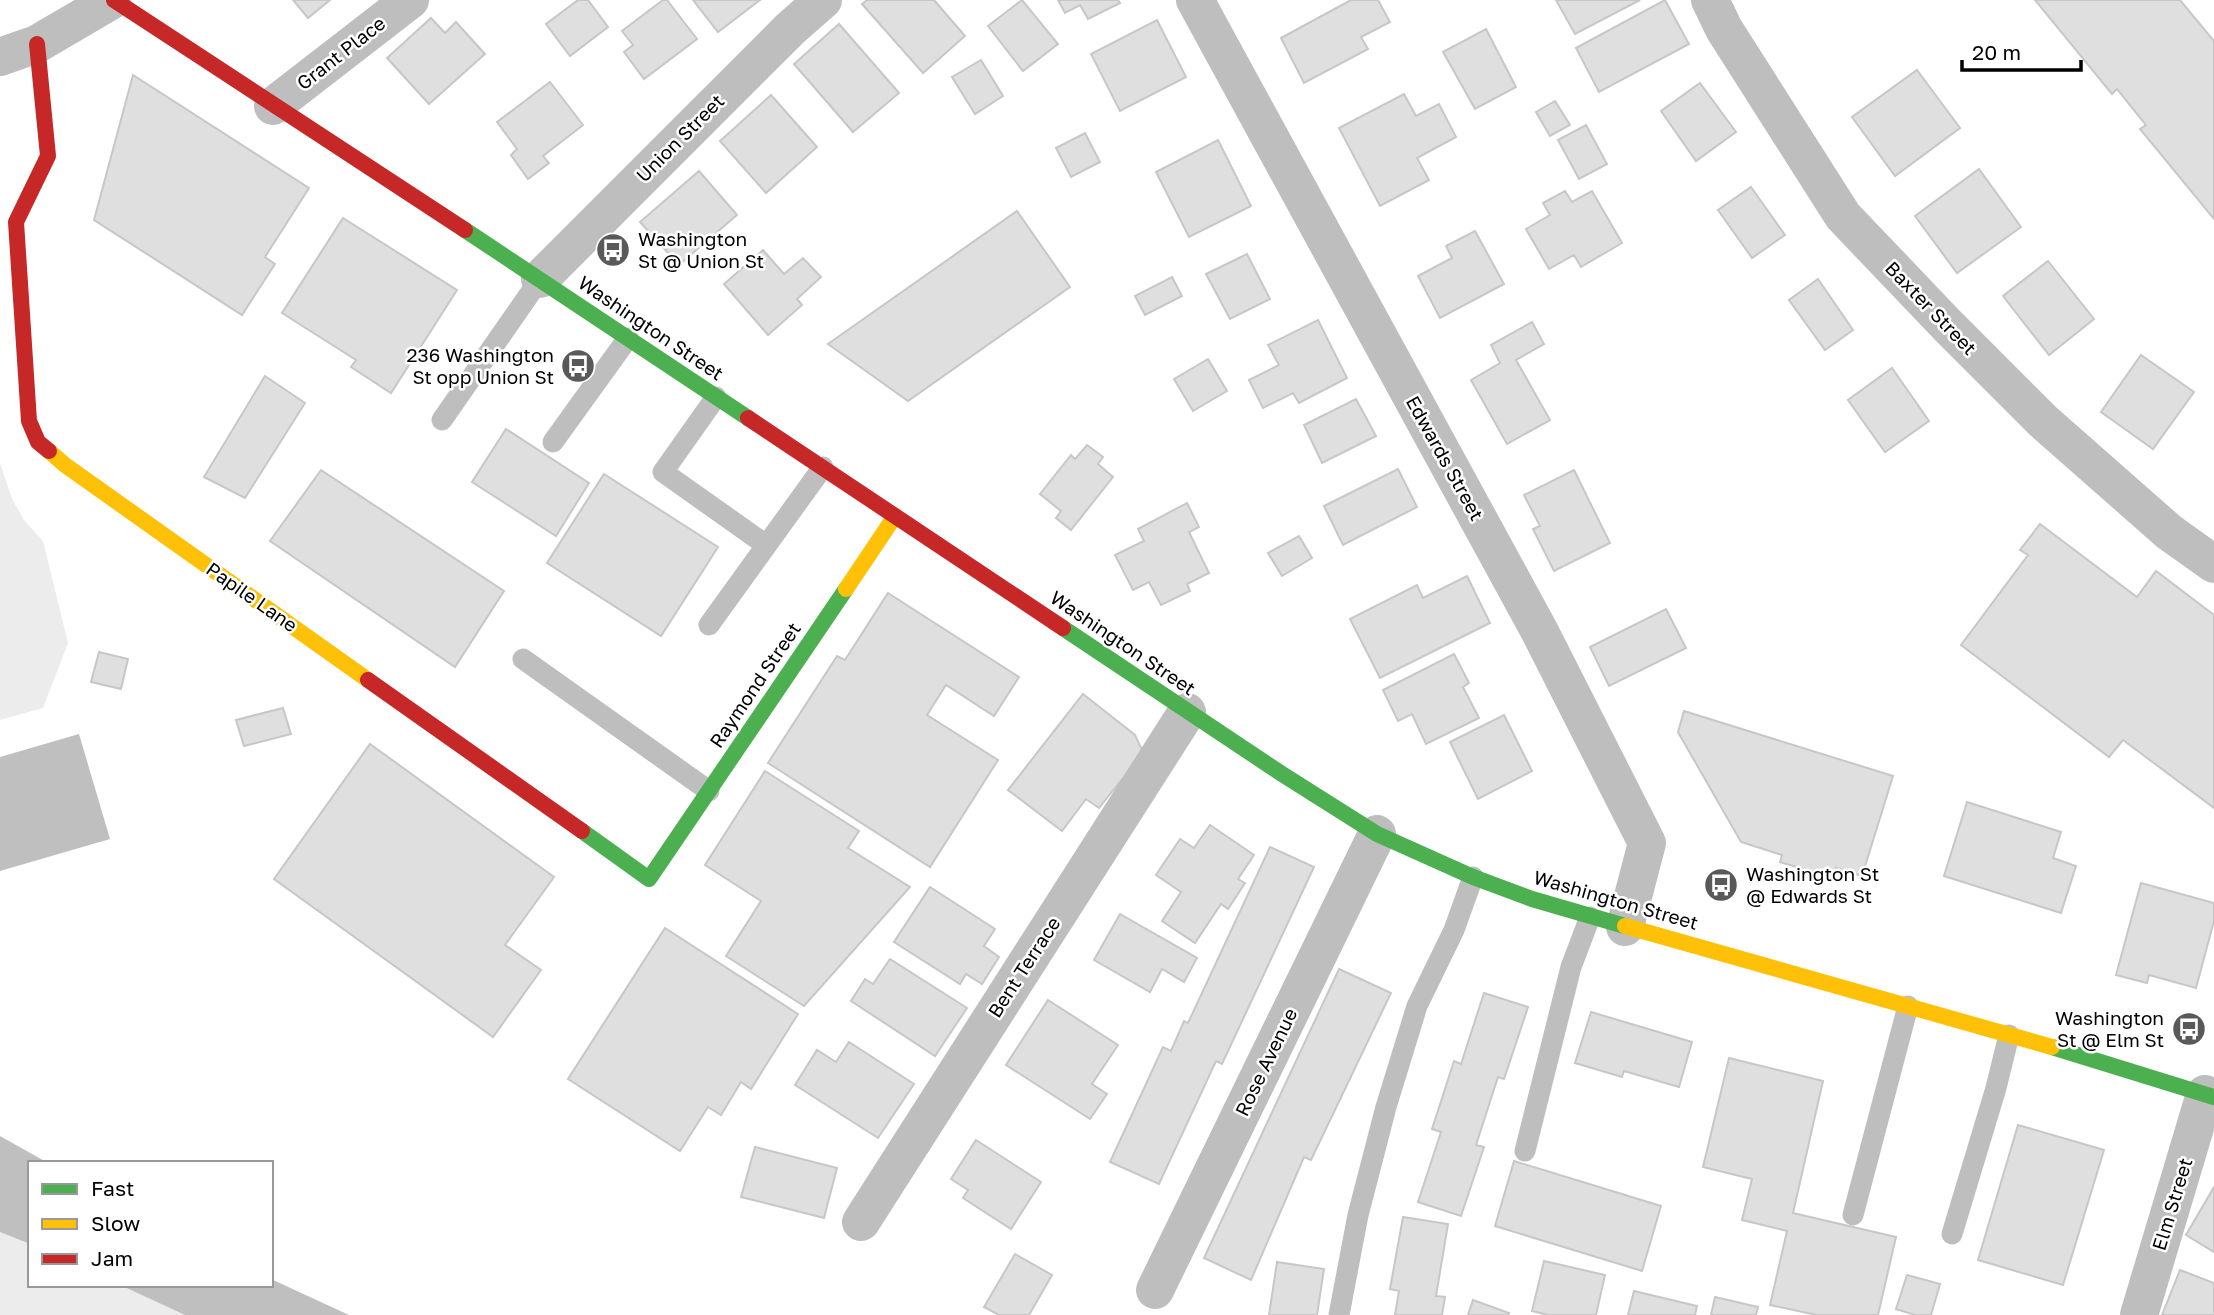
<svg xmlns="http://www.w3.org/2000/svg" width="2214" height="1315" font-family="'Golos Text',sans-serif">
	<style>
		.green { fill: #ececec }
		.water { fill: #bfbfbf }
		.building { fill: #dfdfdf; stroke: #c7c7c7; stroke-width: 2 }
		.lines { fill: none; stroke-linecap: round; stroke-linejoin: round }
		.lane { stroke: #bebebe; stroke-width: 21 }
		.street { stroke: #bebebe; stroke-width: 38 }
		.fast { stroke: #4caf50; stroke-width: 16 }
		.slow { stroke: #ffc107; stroke-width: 16 }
		.jam { stroke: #c62828; stroke-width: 16 }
		.labels { text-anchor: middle; stroke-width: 5; stroke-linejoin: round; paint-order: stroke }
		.street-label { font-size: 19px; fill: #000; stroke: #fff }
		.poi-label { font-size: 19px; fill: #000; stroke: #fff; text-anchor: start }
	</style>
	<rect width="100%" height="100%" fill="#fff"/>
	<g class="green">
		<path d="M0,463L12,499L24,520L43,541L68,643L43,708L0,720Z"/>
		<path d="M0,1232L30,1244V1285H120L185,1315H0Z"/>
	</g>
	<g class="water">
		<path d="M79,734L110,839L0,871V757Z"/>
		<path d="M0,1136L48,1163H30V1244L0,1232Z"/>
		<path d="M271,1279L349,1315H185L120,1285H271Z"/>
	</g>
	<g class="building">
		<path d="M293,0H330L308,18Z"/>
		<path d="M578,0H588L608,27L570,56L546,24Z"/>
		<path d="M663,0H667L697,39L644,79L624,52L633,45L622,31Z"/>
		<path d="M693,0H760L718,32Z"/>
		<path d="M867,0H934L965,36L923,73L862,4Z"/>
		<path d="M1022,0L1058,44L1023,71L988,26Z"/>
		<path d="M1058,0H1118L1120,3L1088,19L1080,5L1065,13Z"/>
		<path d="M1351,0H1378L1390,22L1361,37L1368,49L1304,83L1281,38Z"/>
		<path d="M1556,0H1640L1575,34Z"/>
		<path d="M1665,0L1689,44L1599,92L1576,48Z"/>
		<path d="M2035,0H2180L2214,41V219L2140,129L2146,125L2117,89L2112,94Z"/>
		<path d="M431,18L445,33L456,22L485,54L429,104L387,58Z"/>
		<path d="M1157,20L1186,77L1120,111L1091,54Z"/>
		<path d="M839,24L899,93L853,132L794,64Z"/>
		<path d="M1486,29L1516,87L1475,109L1443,52Z"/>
		<path d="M981,60L1003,96L975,114L952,77Z"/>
		<path d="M1917,70L1960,128L1895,176L1852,117Z"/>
		<path d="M133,75L309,188L265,257L275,264L242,315L94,220Z"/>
		<path d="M550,82L583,125L543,156L549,163L528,179L511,155L517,149L497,122Z"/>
		<path d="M1700,83L1736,132L1696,161L1661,111Z"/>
		<path d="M1404,94L1416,116L1439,104L1456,137L1417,158L1429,180L1380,206L1339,128Z"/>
		<path d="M771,95L817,147L766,193L720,141Z"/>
		<path d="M1555,101L1570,125L1550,136L1536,112Z"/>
		<path d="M1586,125L1607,164L1579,179L1558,140Z"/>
		<path d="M1085,133L1100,162L1071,177L1056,148Z"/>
		<path d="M1218,140L1251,206L1189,237L1156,172Z"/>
		<path d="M1979,169L2021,227L1957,273L1915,216Z"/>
		<path d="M699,171L737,215L679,265L640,222Z"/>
		<path d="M1751,187L1785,235L1752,258L1718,210Z"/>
		<path d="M1565,191L1572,202L1592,191L1622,243L1581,267L1574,255L1549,269L1526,229L1550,215L1543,203Z"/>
		<path d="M1017,211L1070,287L908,401L828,344Z"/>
		<path d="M343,218L457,290L391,393L351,367L356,360L282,313Z"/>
		<path d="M1475,231L1504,284L1440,318L1418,276L1452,258L1446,246Z"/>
		<path d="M763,250L784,274L803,258L821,277L797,299L802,305L768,335L724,284Z"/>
		<path d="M1247,254L1270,299L1230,319L1206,274Z"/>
		<path d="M2048,261L2094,319L2049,355L2003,296Z"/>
		<path d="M1172,277L1182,296L1145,315L1135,296Z"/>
		<path d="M1818,279L1853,330L1825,350L1789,300Z"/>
		<path d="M1318,320L1347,378L1299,403L1293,393L1263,408L1249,380L1279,365L1268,345Z"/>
		<path d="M1532,322L1544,344L1516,360L1550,420L1507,444L1471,380L1500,363L1491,345Z"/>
		<path d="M2141,355L2194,392L2153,449L2101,412Z"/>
		<path d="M1208,359L1227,391L1193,411L1174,379Z"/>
		<path d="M1892,368L1929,421L1885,452L1848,400Z"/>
		<path d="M265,376L305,403L245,498L204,477Z"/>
		<path d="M1356,399L1376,436L1322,463L1304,425Z"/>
		<path d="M506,429L589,483L556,536L472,482Z"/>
		<path d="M1087,445L1103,457L1098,464L1113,477L1071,530L1056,518L1061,511L1040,494L1071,455L1075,459Z"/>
		<path d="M1398,469L1417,507L1343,545L1324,506Z"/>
		<path d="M321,470L504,591L455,667L270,541Z"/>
		<path d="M1574,470L1610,543L1554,571L1533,529L1540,526L1524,495Z"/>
		<path d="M604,474L718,547L661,636L547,563Z"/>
		<path d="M1187,503L1199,527L1189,532L1209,573L1187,584L1190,591L1161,605L1149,582L1133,590L1115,555L1144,541L1138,529Z"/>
		<path d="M2040,524L2137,597L2156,571L2214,615V808L2123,740L2109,757L1961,645L2028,555L2020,550Z"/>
		<path d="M1299,536L1312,558L1282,576L1268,553Z"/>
		<path d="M1467,576L1490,623L1380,678L1350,619L1417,585L1423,598Z"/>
		<path d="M888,593L1019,677L994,716L946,685L927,715L998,760L930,867L768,763L837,656L845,660Z"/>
		<path d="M1666,609L1686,648L1609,686L1590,647Z"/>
		<path d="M99,652L128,659L121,689L91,682Z"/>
		<path d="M1454,654L1469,683L1463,687L1479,718L1426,744L1412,714L1398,721L1383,690Z"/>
		<path d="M1083,694L1135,735L1142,750L1139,758L1099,808L1086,799L1062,831L1008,790Z"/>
		<path d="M283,708L291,734L244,746L236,720Z"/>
		<path d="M1684,711L1893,776L1862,876L1836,868L1833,878L1780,862L1782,855L1741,842L1678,732Z"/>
		<path d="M1504,715L1532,771L1478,799L1450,742Z"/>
		<path d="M370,744L554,877L505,945L541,970L493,1037L274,879Z"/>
		<path d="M765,771L859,831L848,848L910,887L804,1006L726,956L761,901L705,865Z"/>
		<path d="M1967,802L2061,832L2053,858L2076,866L2061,913L1944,876Z"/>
		<path d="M1210,825L1254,855L1238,879L1245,883L1228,909L1221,904L1195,943L1162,921L1181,892L1156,875L1180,839L1194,848Z"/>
		<path d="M1270,847L1314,867L1222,1064L1216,1061L1159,1184L1110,1162L1163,1047L1171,1051L1184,1021L1188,1023Z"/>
		<path d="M2141,883L2214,903V921L2196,988L2149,975L2147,983L2116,975Z"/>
		<path d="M930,887L995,929L984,946L999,957L982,984L966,974L960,984L894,942Z"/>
		<path d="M1120,914L1197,958L1184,982L1162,969L1150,992L1094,960Z"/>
		<path d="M665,928L798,1014L751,1089L741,1082L721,1115L708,1107L680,1151L568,1079Z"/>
		<path d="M890,959L967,1008L935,1056L851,1001L865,979L873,984Z"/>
		<path d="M1339,969L1391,993L1311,1160L1304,1157L1251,1280L1204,1258Z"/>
		<path d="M1484,993L1528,1007L1504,1079L1498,1077L1476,1145L1484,1147L1461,1216L1418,1202L1441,1132L1432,1129L1454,1061L1461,1064Z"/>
		<path d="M1048,1000L1118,1045L1092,1084L1107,1094L1090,1119L1006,1065Z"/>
		<path d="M1591,1012L1692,1042L1679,1087L1624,1071L1622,1077L1575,1063Z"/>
		<path d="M849,1042L914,1084L878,1138L795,1085L817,1050L836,1062Z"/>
		<path d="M1729,1058L1823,1081L1793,1213L1896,1237L1878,1315H1817L1770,1305L1787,1231L1742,1220L1752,1179L1703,1167Z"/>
		<path d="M2018,1125L2104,1150L2063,1285L1978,1260Z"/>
		<path d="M976,1140L1041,1182L1011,1229L963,1198L968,1190L951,1179Z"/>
		<path d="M755,1147L837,1168L824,1218L741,1197Z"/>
		<path d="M1514,1161L1661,1206L1642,1271L1495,1226Z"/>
		<path d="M2214,1187V1252L2186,1235Z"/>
		<path d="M1403,1217L1448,1224L1436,1296L1445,1297L1442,1315H1395L1399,1291L1390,1289Z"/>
		<path d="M1015,1254L1052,1275L1029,1315H999L984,1307Z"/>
		<path d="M1544,1261L1605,1275L1596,1315H1548L1532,1311Z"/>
		<path d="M1277,1262L1324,1269L1317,1315H1269Z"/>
		<path d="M2180,1270L2214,1283V1315H2162Z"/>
		<path d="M1907,1275L1940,1284L1931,1315H1915L1896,1309Z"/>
		<path d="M1634,1291L1697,1306L1695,1315H1628Z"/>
		<path d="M1715,1297L1758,1307L1756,1315H1711Z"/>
		<path d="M1473,1300L1509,1313L1508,1315H1468Z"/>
	</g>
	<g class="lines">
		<g class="lane">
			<path d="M716,397L663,472L766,545"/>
			<path d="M442,420L540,279"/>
			<path d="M553,442L628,338"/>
			<path d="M709,625L823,467"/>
			<path d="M523,659L709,791"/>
			<path d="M1525,1151L1571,967L1590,917"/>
			<path d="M1853,1215L1908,1006"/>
			<path d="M1952,1234L1996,1088L2009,1035"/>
			<path d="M1339,1315L1358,1215L1386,1107L1417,1006L1454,930L1473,877"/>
		</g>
		<g class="street">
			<path d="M1195,0L1540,632L1647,843L1625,927"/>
			<path d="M1710,0L1724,29L1843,216L1947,325L2043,421L2169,532L2214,564"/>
			<path d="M0,57L37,44L112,0"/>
			<path d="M273,106L410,0"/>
			<path d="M540,279L790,29L823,0"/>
			<path d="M861,1222L1187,712"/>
			<path d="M1155,1290L1377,834"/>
			<path d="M2139,1315L2205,1094"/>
		</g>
		<g class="fast">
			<path d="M465,230L748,418"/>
			<path d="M1063,628L1282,774L1377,834L1473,877L1532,899L1625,926"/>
			<path d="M582,831L649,879L846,589"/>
			<path d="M2052,1047L2214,1097"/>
		</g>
		<g class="slow">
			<path d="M49,451L65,465L368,680"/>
			<path d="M846,589L895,516"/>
			<path d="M1625,926L2052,1047"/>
		</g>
		<g class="jam">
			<path d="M114,0L465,230"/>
			<path d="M37,44L48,156L16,222L29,421L38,442L49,451"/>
			<path d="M748,418L1063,628"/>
			<path d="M368,680L582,831"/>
		</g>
	</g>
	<defs>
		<g id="bus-disc" transform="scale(1.75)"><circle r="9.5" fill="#595959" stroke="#fff"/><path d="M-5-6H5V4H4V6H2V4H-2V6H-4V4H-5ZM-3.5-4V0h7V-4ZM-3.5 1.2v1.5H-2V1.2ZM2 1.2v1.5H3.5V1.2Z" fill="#fff"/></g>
	</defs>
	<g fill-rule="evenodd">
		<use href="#bus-disc" x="613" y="250"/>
		<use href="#bus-disc" x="578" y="366"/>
		<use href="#bus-disc" x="1721" y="885"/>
		<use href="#bus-disc" x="2189" y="1029"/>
	</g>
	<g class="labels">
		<g class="street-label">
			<text transform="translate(341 53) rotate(-38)" y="7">Grant Place</text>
			<text transform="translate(680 138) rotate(-45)" y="7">Union Street</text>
			<text transform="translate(1931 308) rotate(46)" y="7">Baxter Street</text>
			<text transform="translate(651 328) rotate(34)" y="7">Washington Street</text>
			<text transform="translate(1445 458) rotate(61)" y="7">Edwards Street</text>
			<text transform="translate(252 597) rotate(35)" y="7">Papile Lane</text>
			<text transform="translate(1123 643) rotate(34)" y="7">Washington Street</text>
			<text transform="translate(755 685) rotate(-56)" y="7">Raymond Street</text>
			<text transform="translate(1616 900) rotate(16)" y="7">Washington Street</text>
			<text transform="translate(1024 967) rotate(-57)" y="7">Bent Terrace</text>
			<text transform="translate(1266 1062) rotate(-64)" y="7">Rose Avenue</text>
			<text transform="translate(2172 1204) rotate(-73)" y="7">Elm Street</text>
		</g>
		<g class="poi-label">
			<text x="638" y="246">Washington<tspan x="638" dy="22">St @ Union St</tspan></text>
			<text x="554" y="362" text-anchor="end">236 Washington<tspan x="554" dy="22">St opp Union St</tspan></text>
			<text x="1746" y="881">Washington St<tspan x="1746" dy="22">@ Edwards St</tspan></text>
			<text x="2164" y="1025" text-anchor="end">Washington<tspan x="2164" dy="22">St @ Elm St</tspan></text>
		</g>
	</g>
	<rect x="28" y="1161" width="245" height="126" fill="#ffffff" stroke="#999999" stroke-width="2"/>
	<rect x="42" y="1184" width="35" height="10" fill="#4caf50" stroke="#999999" stroke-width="2"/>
	<text x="91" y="1196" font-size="21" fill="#000000">Fast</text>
	<rect x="42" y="1219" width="35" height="10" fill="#ffc107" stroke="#999999" stroke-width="2"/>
	<text x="91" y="1231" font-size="21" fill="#000000">Slow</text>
	<rect x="42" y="1254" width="35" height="10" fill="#c62828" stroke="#999999" stroke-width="2"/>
	<text x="91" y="1266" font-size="21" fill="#000000">Jam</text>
	<path d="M1962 60v10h119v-10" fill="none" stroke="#000000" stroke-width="3.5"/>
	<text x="1972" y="60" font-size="21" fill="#000000" stroke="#ffffff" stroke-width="5" paint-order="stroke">20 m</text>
</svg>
